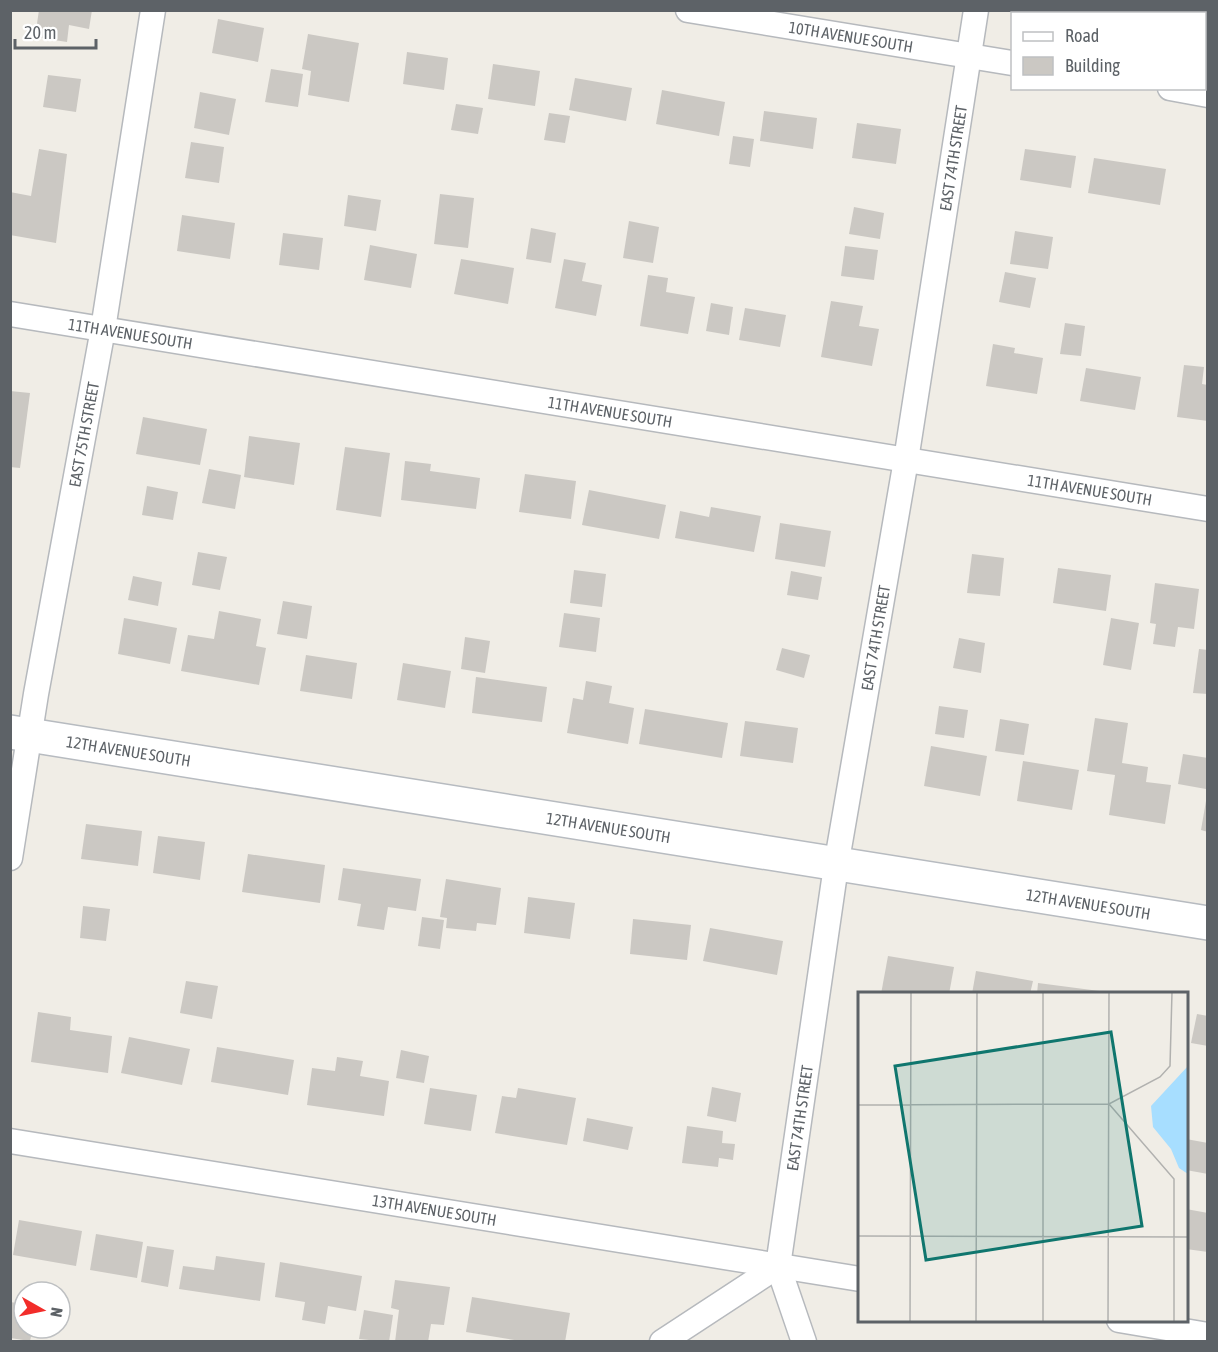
<svg xmlns="http://www.w3.org/2000/svg" width="1218" height="1352" font-family="'Asap Condensed',sans-serif">
	<style>
		.building { fill: #cbc8c3 }
		.lines { fill: none; stroke-linecap: round; stroke-linejoin: round }
		.street-casing { stroke: #b6b9bd; stroke-width: 27 }
		.secondary-casing { stroke: #b7bbc0; stroke-width: 36 }
		.street { stroke: #fff; stroke-width: 24 }
		.secondary { stroke: #fff; stroke-width: 33 }
		.labels { text-anchor: middle; stroke-width: 4.5; stroke-linejoin: round; paint-order: stroke }
		.street-label { font-size: 16px; fill: #5d6267; stroke: #fff }
		.inset-road { fill: none; stroke: #b1b1af; stroke-width: 1.5 }
		.view { fill: #0f766e; fill-opacity: 0.15; stroke: #0f766e; stroke-width: 3 }
		.inset-edge { fill: none; stroke: #5d6267; stroke-width: 3 }
	</style>
	<rect width="100%" height="100%" fill="#f0ede6"/>
	<g class="building">
		<path d="M39,10H92L89,29L69,25L67,42L35,37Z"/>
		<path d="M218,19L264,28L258,62L212,53Z"/>
		<path d="M308,34L359,43L349,102L308,95L311,71L302,69Z"/>
		<path d="M407,52L448,58L444,90L403,84Z"/>
		<path d="M493,64L540,71L535,106L488,99Z"/>
		<path d="M271,69L303,74L298,107L265,102Z"/>
		<path d="M48,75L81,79L76,112L43,107Z"/>
		<path d="M575,78L632,88L626,121L569,110Z"/>
		<path d="M662,90L725,102L719,136L656,124Z"/>
		<path d="M200,92L236,99L229,135L194,128Z"/>
		<path d="M456,104L483,108L478,134L451,130Z"/>
		<path d="M764,111L817,118L813,149L760,141Z"/>
		<path d="M549,113L570,116L565,143L544,140Z"/>
		<path d="M857,123L901,129L896,164L852,158Z"/>
		<path d="M733,136L754,139L750,167L729,164Z"/>
		<path d="M191,142L224,147L219,183L185,178Z"/>
		<path d="M39,149L67,154L56,243L10,235V192L31,196Z"/>
		<path d="M1025,149L1076,156L1071,188L1020,180Z"/>
		<path d="M1094,158L1166,169L1160,205L1088,193Z"/>
		<path d="M440,194L474,198L468,248L434,244Z"/>
		<path d="M348,195L381,200L376,231L344,226Z"/>
		<path d="M854,207L884,213L880,239L849,234Z"/>
		<path d="M182,215L235,223L230,259L177,251Z"/>
		<path d="M629,221L659,227L653,263L623,258Z"/>
		<path d="M531,228L556,233L551,263L526,259Z"/>
		<path d="M1015,231L1053,237L1048,269L1010,264Z"/>
		<path d="M283,233L323,238L319,270L279,265Z"/>
		<path d="M370,245L417,254L411,288L364,280Z"/>
		<path d="M845,246L878,250L874,280L841,276Z"/>
		<path d="M461,259L514,268L508,304L454,294Z"/>
		<path d="M564,259L586,263L582,281L602,285L596,316L555,308Z"/>
		<path d="M1005,272L1036,278L1030,308L999,302Z"/>
		<path d="M648,275L668,278L666,292L695,297L688,334L640,326Z"/>
		<path d="M831,301L863,306L859,326L879,329L872,366L821,357Z"/>
		<path d="M711,303L733,307L729,335L706,331Z"/>
		<path d="M745,308L786,315L780,347L739,340Z"/>
		<path d="M1065,323L1085,326L1081,356L1060,354Z"/>
		<path d="M993,344L1015,348L1014,353L1043,358L1037,394L986,386Z"/>
		<path d="M1184,365L1204,367L1202,384L1208,385V421L1177,417Z"/>
		<path d="M1086,368L1141,377L1135,410L1080,401Z"/>
		<path d="M10,391L30,393L20,468L10,467Z"/>
		<path d="M143,417L207,429L200,465L136,454Z"/>
		<path d="M249,436L300,443L294,485L244,477Z"/>
		<path d="M345,447L390,453L381,517L336,510Z"/>
		<path d="M405,461L431,464L430,471L480,478L476,509L401,500Z"/>
		<path d="M209,469L241,475L235,509L202,503Z"/>
		<path d="M525,474L576,481L571,519L519,512Z"/>
		<path d="M147,486L178,492L173,520L142,515Z"/>
		<path d="M589,490L666,505L659,539L582,525Z"/>
		<path d="M711,507L761,516L754,552L675,538L680,511L709,517Z"/>
		<path d="M780,523L831,531L825,567L775,559Z"/>
		<path d="M198,552L227,557L220,590L192,585Z"/>
		<path d="M972,554L1004,558L1000,596L967,593Z"/>
		<path d="M1058,568L1111,575L1106,611L1053,603Z"/>
		<path d="M574,570L606,574L602,607L570,603Z"/>
		<path d="M791,571L822,577L818,600L787,595Z"/>
		<path d="M133,576L162,582L158,606L128,600Z"/>
		<path d="M1155,583L1199,589L1194,629L1178,627L1175,647L1153,644L1156,624L1150,623Z"/>
		<path d="M283,601L312,606L307,639L277,634Z"/>
		<path d="M219,611L261,619L256,646L266,648L259,685L181,671L188,635L214,639Z"/>
		<path d="M564,613L600,618L596,652L559,647Z"/>
		<path d="M124,618L177,628L170,664L118,654Z"/>
		<path d="M1111,618L1139,623L1131,670L1103,665Z"/>
		<path d="M465,637L490,641L485,673L461,669Z"/>
		<path d="M959,638L985,643L981,673L953,668Z"/>
		<path d="M782,648L810,655L804,678L776,670Z"/>
		<path d="M1199,649L1208,650V694L1193,693Z"/>
		<path d="M306,655L357,663L352,699L300,691Z"/>
		<path d="M403,663L451,671L445,708L397,700Z"/>
		<path d="M476,677L547,687L542,722L472,713Z"/>
		<path d="M586,681L612,686L609,703L634,708L628,744L567,733L573,698L583,700Z"/>
		<path d="M939,706L968,710L964,738L935,734Z"/>
		<path d="M645,709L728,723L722,758L639,744Z"/>
		<path d="M1095,718L1128,723L1122,763L1148,767L1146,782L1171,785L1165,824L1109,815L1115,775L1087,771Z"/>
		<path d="M1000,719L1029,724L1024,755L995,751Z"/>
		<path d="M745,721L798,728L793,763L740,756Z"/>
		<path d="M931,746L987,756L980,796L924,786Z"/>
		<path d="M1183,754L1208,758L1206,789L1178,784Z"/>
		<path d="M1023,761L1079,770L1072,810L1017,801Z"/>
		<path d="M1206,801H1208V832L1201,830Z"/>
		<path d="M86,824L142,831L138,866L81,859Z"/>
		<path d="M158,836L205,842L200,880L153,873Z"/>
		<path d="M248,854L325,865L320,903L242,892Z"/>
		<path d="M343,868L421,879L416,911L388,907L384,930L357,926L361,904L338,900Z"/>
		<path d="M446,879L501,888L496,925L477,923L476,931L446,928L447,918L440,917Z"/>
		<path d="M528,897L575,903L570,939L524,933Z"/>
		<path d="M83,906L110,909L106,941L80,938Z"/>
		<path d="M422,917L444,920L440,949L418,946Z"/>
		<path d="M633,919L691,925L687,960L630,954Z"/>
		<path d="M710,928L783,941L777,975L703,961Z"/>
		<path d="M888,956L954,967L949,994H881Z"/>
		<path d="M976,971L1033,981L1030,994H972Z"/>
		<path d="M186,981L218,986L212,1019L180,1013Z"/>
		<path d="M1038,983L1107,992V994H1037Z"/>
		<path d="M38,1012L71,1017L70,1030L112,1036L108,1073L31,1062Z"/>
		<path d="M1197,1014L1208,1016V1046L1191,1043Z"/>
		<path d="M129,1037L190,1049L182,1085L121,1073Z"/>
		<path d="M217,1047L294,1060L288,1095L211,1082Z"/>
		<path d="M401,1050L429,1056L424,1083L396,1078Z"/>
		<path d="M337,1057L363,1061L360,1076L389,1081L384,1116L307,1105L312,1068L335,1071Z"/>
		<path d="M712,1087L741,1093L736,1122L707,1116Z"/>
		<path d="M430,1088L477,1095L471,1131L424,1124Z"/>
		<path d="M518,1088L576,1098L567,1145L495,1133L502,1096L516,1098Z"/>
		<path d="M587,1118L633,1127L628,1150L583,1141Z"/>
		<path d="M687,1126L723,1131L722,1143L735,1144L733,1160L719,1158L718,1167L682,1163Z"/>
		<path d="M1186,1139L1208,1143V1174L1186,1170Z"/>
		<path d="M1186,1209L1208,1213V1252L1186,1249Z"/>
		<path d="M19,1220L82,1231L76,1266L13,1255Z"/>
		<path d="M96,1234L143,1242L137,1278L90,1270Z"/>
		<path d="M147,1246L174,1250L168,1287L141,1282Z"/>
		<path d="M216,1256L265,1263L260,1301L179,1289L183,1266L214,1270Z"/>
		<path d="M280,1262L362,1276L356,1311L328,1306L325,1324L302,1320L305,1302L275,1297Z"/>
		<path d="M395,1280L450,1287L444,1325L431,1324L428,1342H395L399,1310L391,1308Z"/>
		<path d="M472,1297L570,1313L565,1342H527L466,1332Z"/>
		<path d="M10,1302L24,1304V1328H33L30,1341L10,1338Z"/>
		<path d="M364,1310L393,1315L389,1342L359,1339Z"/>
	</g>
	<g class="lines">
		<g class="street-casing">
			<g id="street">
				<path id="s1" d="M688,10L1012,63"/>
				<path d="M1170,88L1208,95"/>
				<path id="s2" d="M10,314L1208,509"/>
				<path id="s3" d="M10,858L36,694L103,329L153,10"/>
				<path id="s4" d="M10,1141L860,1279"/>
				<path d="M1119,1320L1208,1335"/>
				<path d="M662,1342L778,1266"/>
				<path id="s5" d="M804,1342L778,1266L836,866L906,460L976,10"/>
			</g>
		</g>
		<g class="secondary-casing">
			<g id="secondary">
				<path id="s6" d="M10,732L1208,923"/>
			</g>
		</g>
		<use href="#street" class="street"/>
		<use href="#secondary" class="secondary"/>
	</g>
	<g class="labels">
		<g class="street-label">
			<text dy="6" stroke="none"><textPath href="#s1" startOffset="165">10TH AVENUE SOUTH</textPath></text>
			<text dy="6" stroke="none"><textPath href="#s5" startOffset="1202">EAST 74TH STREET</textPath></text>
			<text dy="6" stroke="none"><textPath href="#s2" startOffset="122">11TH AVENUE SOUTH</textPath></text>
			<text dy="6" stroke="none"><textPath href="#s2" startOffset="608">11TH AVENUE SOUTH</textPath></text>
			<text dy="6" stroke="none"><textPath href="#s3" startOffset="430">EAST 75TH STREET</textPath></text>
			<text dy="6" stroke="none"><textPath href="#s2" startOffset="1094">11TH AVENUE SOUTH</textPath></text>
			<text dy="6" stroke="none"><textPath href="#s5" startOffset="716">EAST 74TH STREET</textPath></text>
			<text dy="6" stroke="none"><textPath href="#s6" startOffset="120">12TH AVENUE SOUTH</textPath></text>
			<text dy="6" stroke="none"><textPath href="#s6" startOffset="606">12TH AVENUE SOUTH</textPath></text>
			<text dy="6" stroke="none"><textPath href="#s6" startOffset="1092">12TH AVENUE SOUTH</textPath></text>
			<text dy="6" stroke="none"><textPath href="#s5" startOffset="230">EAST 74TH STREET</textPath></text>
			<text dy="6" stroke="none"><textPath href="#s4" startOffset="430">13TH AVENUE SOUTH</textPath></text>
		</g>
	</g>
	<g transform="translate(858 992)">
		<rect width="330" height="330" fill="#f0ede6"/>
		<path d="M330,74V182L321,176L313,157L295,135L293,114Z" fill="#a7deff"/>
		<path class="inset-road" d="M251,112L316,187V330M0,113L251,112L302,85L312,74L314,0M0,244L330,245M52,330L53,0M118,330L119,0M185,330V0M250,330L251,0"/>
		<path class="view" d="M253,40L284,234L68,268L37,74Z"/>
		<rect width="330" height="330" class="inset-edge"/>
	</g>
	<rect width="1218" height="1352" fill="none" stroke="#5d6267" stroke-width="24"/>
	<rect x="1011" y="12" width="195" height="78" fill="#ffffff" stroke="#bec0c2" stroke-width="1.5"/>
	<rect x="1023" y="32" width="30" height="9" fill="#ffffff" stroke="#bec0c2" stroke-width="1.5"/>
	<text x="1065" y="42" font-size="18" fill="#5d6267">Road</text>
	<rect x="1023" y="57" width="30" height="18" fill="#cbc8c3" stroke="#bec0c2" stroke-width="1.5"/>
	<text x="1065" y="72" font-size="18" fill="#5d6267">Building</text>
	<g transform="translate(42 1310) rotate(99)"><circle r="28" fill="#ffffff" stroke="#bec0c2" stroke-width="1.5"/>
	<path d="M0-4.5L10 22L0 15L-10 22Z" fill="#f22d2a"/>
	<text y="-9" font-size="16" font-weight="bold" text-anchor="middle" fill="#5d6267">N</text>
	</g>
	<path d="M15 39v9h81v-9" fill="none" stroke="#5d6267" stroke-width="3"/>
	<text x="24" y="39" font-size="18" fill="#5d6267" stroke="#ffffff" stroke-width="4.5" paint-order="stroke">20 m</text>
</svg>
